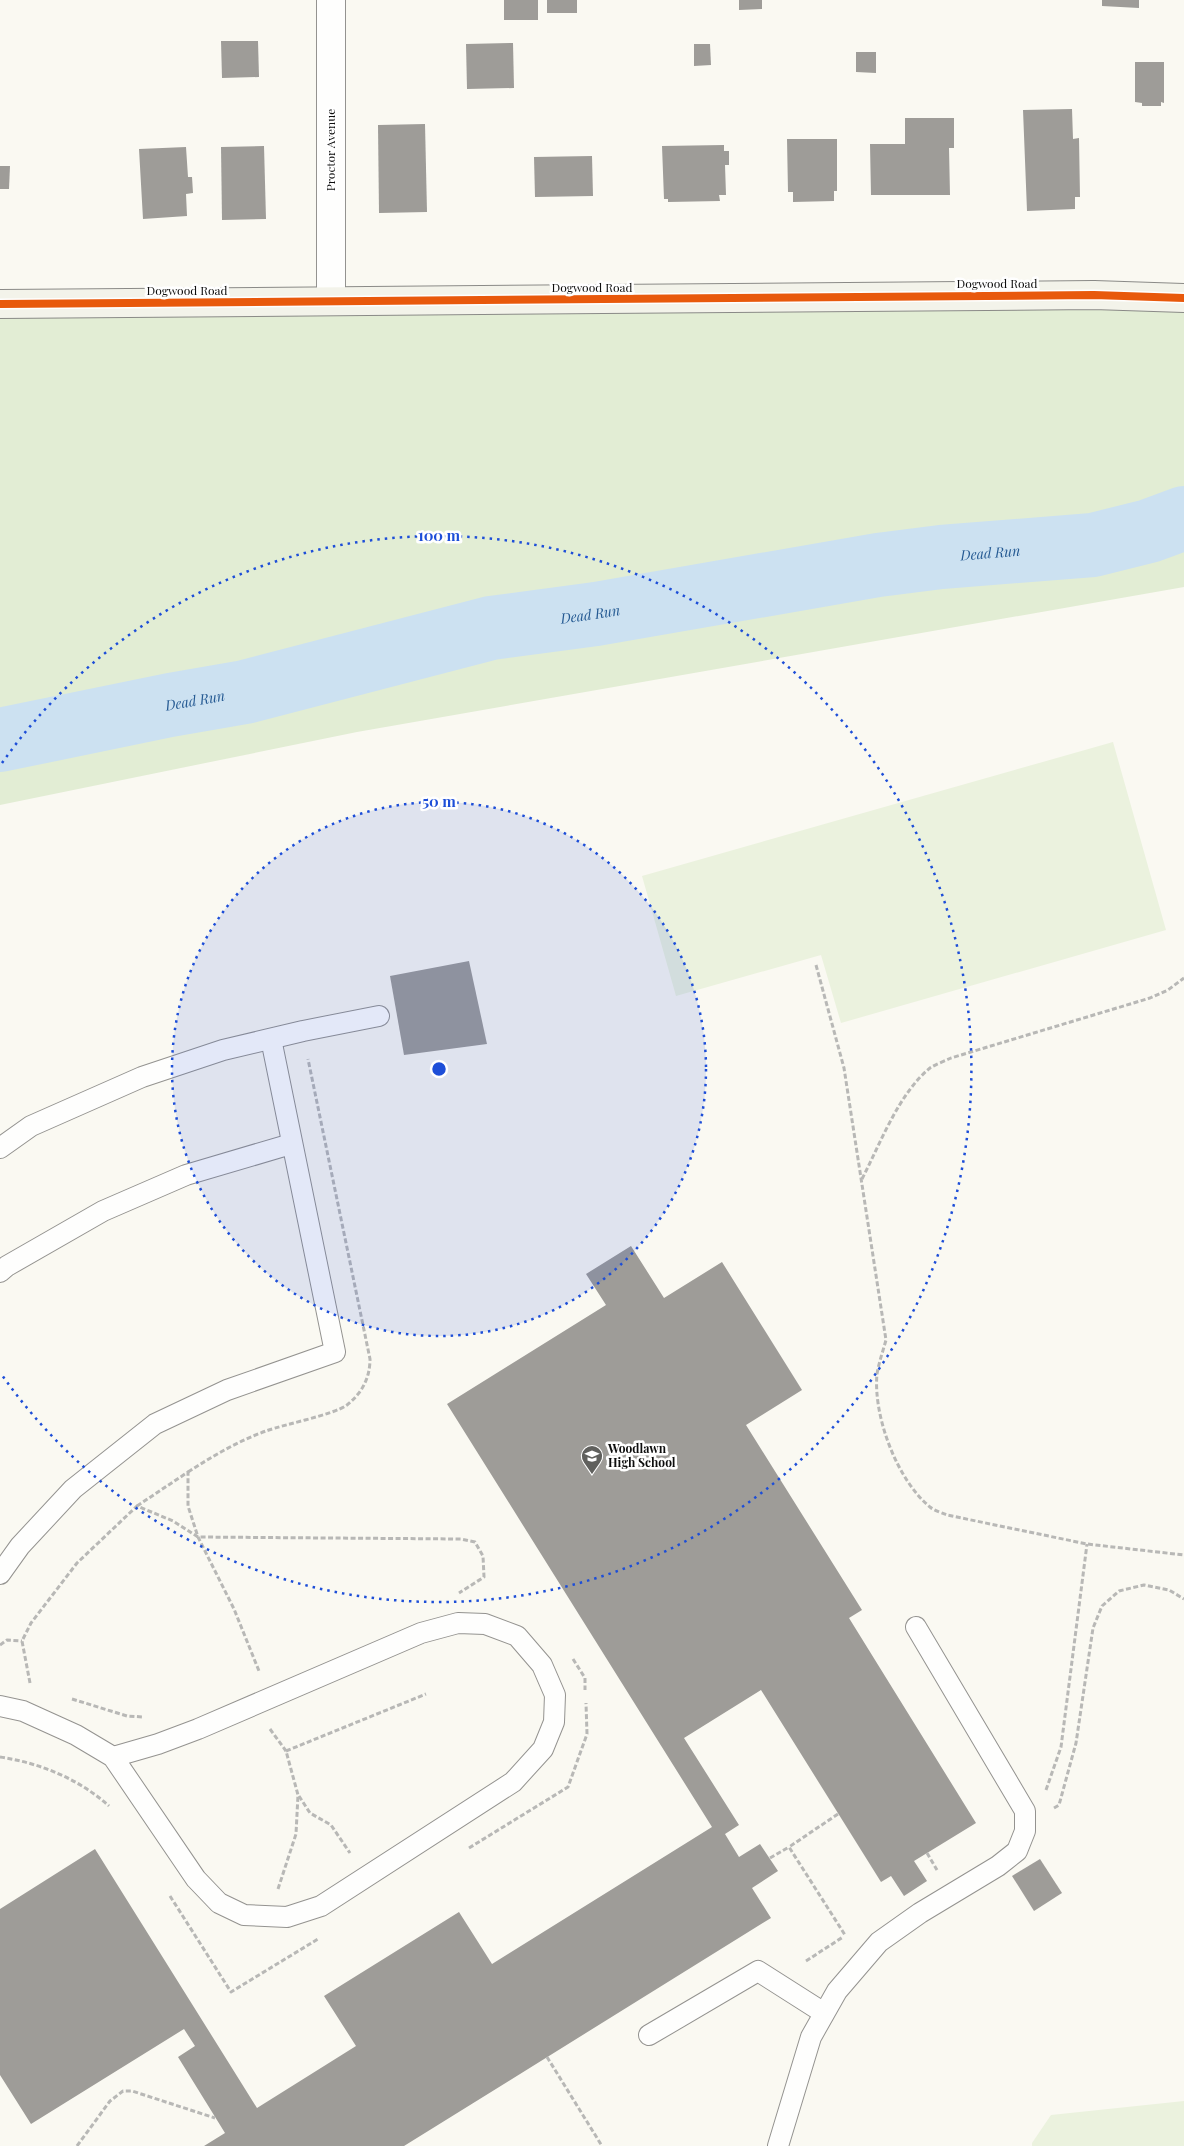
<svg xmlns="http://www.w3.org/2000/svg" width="1184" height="2146" font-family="'Playfair Display',serif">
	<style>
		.green { fill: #e2edd4 }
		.pitch { fill: #ebf2de }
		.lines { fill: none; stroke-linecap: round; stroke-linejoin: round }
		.river { stroke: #cce1f1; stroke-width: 64 }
		.building { fill: #9e9c98 }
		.lane-casing { stroke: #949390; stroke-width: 22 }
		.street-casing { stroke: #949390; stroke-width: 30 }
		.secondary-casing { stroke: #8a8a87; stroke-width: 30 }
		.path { stroke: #b8b8b6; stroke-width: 3; stroke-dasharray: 5 2.5; stroke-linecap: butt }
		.lane { stroke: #fefefd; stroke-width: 20 }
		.street { stroke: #fefefd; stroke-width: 28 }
		.secondary { stroke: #f3f3ea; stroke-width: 28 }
		.cycleway-casing { stroke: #fff; stroke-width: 11 }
		.cycleway { stroke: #e8590c; stroke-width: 8 }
		.ring { fill: none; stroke: #1d4ed8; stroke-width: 2.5; stroke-dasharray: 2.5 5 }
		.labels { text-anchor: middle; stroke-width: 5; stroke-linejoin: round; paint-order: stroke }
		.street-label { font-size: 12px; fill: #0d0d0d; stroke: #fff }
		.poi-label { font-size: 12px; font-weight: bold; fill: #0d0d0d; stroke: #fff; text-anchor: start }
		.water-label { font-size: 14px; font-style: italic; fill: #245992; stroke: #fff }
		.centre { fill: #1d4ed8; stroke: #fff; stroke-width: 2.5 }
		.ring-label { font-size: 15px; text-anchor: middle; font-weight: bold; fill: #1d4ed8; stroke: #fff; stroke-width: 5; stroke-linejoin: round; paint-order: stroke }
	</style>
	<rect width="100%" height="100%" fill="#faf9f2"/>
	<path class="green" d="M1184,307V587L357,732L0,805V314Z"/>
	<g class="pitch">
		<path d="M1113,742L1166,930L841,1023L821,955L676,996L642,876Z"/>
		<path d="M1184,2101V2146H1032V2143L1051,2115Z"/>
	</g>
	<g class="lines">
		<path class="river" id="s1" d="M0,740L170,705L245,692L491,628L596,614L878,565L941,557L1093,545L1149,531L1184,518"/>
	</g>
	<g class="building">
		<rect x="504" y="0" width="34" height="20"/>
		<rect x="547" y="0" width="30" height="13"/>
		<path d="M739,0H762V9L739,10Z"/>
		<path d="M1102,0H1139V8L1102,6Z"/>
		<path d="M221,41H258L259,77L222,78Z"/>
		<path d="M513,43L514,88L467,89L466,44Z"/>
		<path d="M694,44H710L711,65L694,66Z"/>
		<path d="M856,52H876V73L856,72Z"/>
		<path d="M1135,62H1164V103L1161,102V106H1142V103L1135,102Z"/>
		<path d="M1072,109L1073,139L1079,138L1080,197H1075V209L1027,211L1023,110Z"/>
		<path d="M905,118H954V148H949L950,195H871L870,144H905Z"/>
		<path d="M425,124L427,212L379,213L378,125Z"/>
		<path d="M787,139H837V191H834V201L793,202V192H788Z"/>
		<path d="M724,145V151H729V165H725L726,195H719L720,201L668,202V199H664L662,146Z"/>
		<path d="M264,146L266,219L222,220L221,147Z"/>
		<path d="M186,147L188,177H192L193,193L186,194L187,216L143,219L139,149Z"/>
		<path d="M592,156L593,196L535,197L534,157Z"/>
		<path d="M0,166H10L9,189H0Z"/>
		<path d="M469,961L487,1044L404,1055L390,976Z"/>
		<path d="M631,1246L664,1298L722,1262L802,1390L746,1425L862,1610L849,1618L976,1823L914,1861L927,1881L904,1896L891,1876L881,1882L761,1690L684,1738L739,1825L725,1834L739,1857L760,1844L778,1871L752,1888L771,1918L404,2146H204L225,2133L178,2057L195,2046L184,2029L31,2124L0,2075V1909L95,1849L257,2108L356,2046L324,1996L459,1912L492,1964L712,1827L447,1404L606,1305L586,1274Z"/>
		<path d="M1040,1859L1062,1893L1034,1911L1012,1876Z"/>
	</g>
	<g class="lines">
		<g class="lane-casing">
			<g id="lane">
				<path d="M0,1148L31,1126L142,1077L223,1050L303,1031L379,1016"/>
				<path d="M0,1272L7,1266L103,1211L186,1175L291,1144"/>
				<path d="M0,1574L20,1546L73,1489L155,1424L227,1390L335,1352L271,1039"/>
				<path d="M0,1706L23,1711L76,1735L113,1757L196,1879L219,1903L244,1915L287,1917L321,1906L513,1782L543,1749L554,1722L555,1695L542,1665L517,1636L485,1624L458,1623L421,1633L198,1729L158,1744L113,1757"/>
				<path d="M649,2035L758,1971L824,2013"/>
				<path d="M778,2146L811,2037L837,1991L879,1942L920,1913L998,1866L1017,1851L1025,1831V1811L916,1627"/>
			</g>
		</g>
		<g class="street-casing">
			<path id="street" d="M331,0V301"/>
		</g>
		<g class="secondary-casing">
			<path id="secondary" d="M0,304L1094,295L1184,298"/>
		</g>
		<g class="path">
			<path d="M816,965L844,1068L886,1340C883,1351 879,1362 877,1374C873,1416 897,1480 930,1507C935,1511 942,1513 947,1515L1087,1544L1184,1555"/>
			<path d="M862,1179C880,1144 899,1093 930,1068C936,1064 945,1061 951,1058L1150,998L1168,990L1184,978"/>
			<path d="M188,1472C213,1456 238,1441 266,1431C285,1424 333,1415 347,1405C362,1393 370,1378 370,1359L308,1059"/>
			<path d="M137,1506L188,1472V1506L198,1537L234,1609L259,1671"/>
			<path d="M0,1645L7,1640L22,1641"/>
			<path d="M573,1659L585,1678V1690"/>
			<path d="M30,1683L22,1641L31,1623L77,1563L137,1506L173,1521L198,1537L461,1539L475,1542L483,1556L484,1577L459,1593"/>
			<path d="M72,1699L127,1716L143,1717"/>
			<path d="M270,1729L286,1751"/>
			<path d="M0,1757C40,1763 79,1779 109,1806"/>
			<path d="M1046,1790L1061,1747L1087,1544"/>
			<path d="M299,1796L310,1813L331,1825L350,1853"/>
			<path d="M1054,1808L1059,1805L1076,1743L1093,1628L1102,1606L1119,1591L1144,1585L1169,1590L1184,1599"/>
			<path d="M838,1814L789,1847L845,1935"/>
			<path d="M469,1848L568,1787L587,1734L586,1703"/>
			<path d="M927,1853L937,1870"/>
			<path d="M770,1858L789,1847"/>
			<path d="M278,1889L296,1834L298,1795L286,1751L426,1694"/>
			<path d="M170,1896L231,1992L318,1939"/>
			<path d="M806,1961L843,1937"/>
			<path d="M547,2057L602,2146"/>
			<path d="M77,2146L110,2101L123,2091H132L215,2118"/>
		</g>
		<use href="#lane" class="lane"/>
		<use href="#street" class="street"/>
		<use href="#secondary" class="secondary"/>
		<g class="cycleway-casing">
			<path id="cycleway" d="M0,304L1094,295L1184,298"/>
		</g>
		<use href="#cycleway" class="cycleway"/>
	</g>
	<circle cx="439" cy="1069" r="267" fill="#1d4ed8" fill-opacity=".12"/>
	<g class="ring">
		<circle cx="439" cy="1069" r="267"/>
		<path d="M2 763A533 533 0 1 1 2 1375"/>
	</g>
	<defs>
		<g id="school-pin" transform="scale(1.125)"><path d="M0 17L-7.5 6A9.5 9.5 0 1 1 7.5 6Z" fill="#60605d" stroke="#fff"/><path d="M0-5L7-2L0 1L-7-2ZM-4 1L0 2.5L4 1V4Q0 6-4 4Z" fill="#fff"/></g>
	</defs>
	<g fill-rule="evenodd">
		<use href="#school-pin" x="592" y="1456"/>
	</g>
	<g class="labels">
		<g class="street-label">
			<text transform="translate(331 150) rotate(-90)" y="4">Proctor Avenue</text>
			<text x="997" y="288">Dogwood Road</text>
			<text x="592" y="292">Dogwood Road</text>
			<text x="187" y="295">Dogwood Road</text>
		</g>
		<g class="poi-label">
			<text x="608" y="1453">Woodlawn<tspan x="608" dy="14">High School</tspan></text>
		</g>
		<g class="water-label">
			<text dy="5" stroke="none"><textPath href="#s1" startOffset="1009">Dead Run</textPath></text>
			<text dy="5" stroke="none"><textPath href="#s1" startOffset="604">Dead Run</textPath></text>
			<text dy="5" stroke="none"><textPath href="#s1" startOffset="199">Dead Run</textPath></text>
		</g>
	</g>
	<circle cx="439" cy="1069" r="8" class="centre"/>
	<g class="ring-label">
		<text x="439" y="541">100 m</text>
		<text x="439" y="807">50 m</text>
	</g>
</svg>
